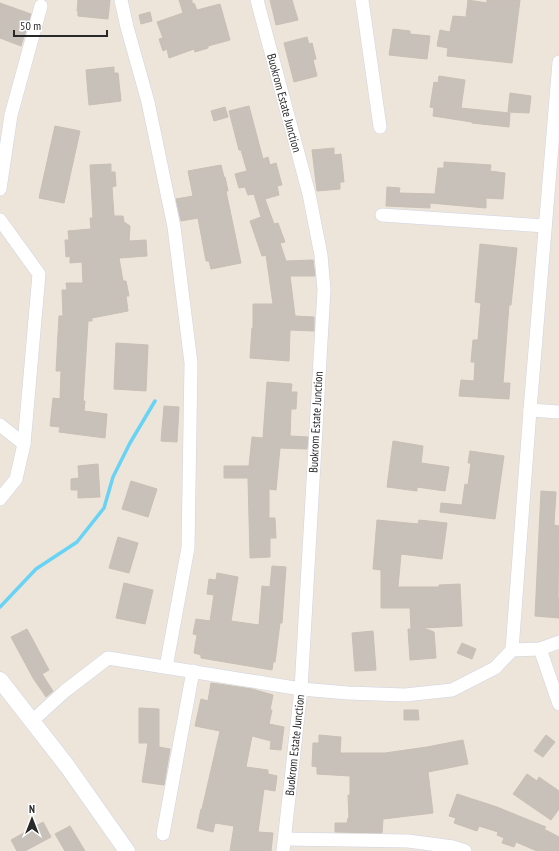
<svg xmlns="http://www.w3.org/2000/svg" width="559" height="851" font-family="'PT Sans Narrow',sans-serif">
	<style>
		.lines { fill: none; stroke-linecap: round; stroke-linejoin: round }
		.stream { stroke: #67d3f5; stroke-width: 3.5 }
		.building { fill: #c8c1ba; stroke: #c8c0b4 }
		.minor-casing { stroke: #cfd4e3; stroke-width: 14 }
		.tertiary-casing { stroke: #cfd4e3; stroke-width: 17 }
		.minor { stroke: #fff; stroke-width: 13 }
		.tertiary { stroke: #fff; stroke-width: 16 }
		.labels { text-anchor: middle; stroke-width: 3; stroke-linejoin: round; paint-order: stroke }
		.street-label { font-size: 12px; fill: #292929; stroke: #fff }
	</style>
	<rect width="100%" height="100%" fill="#ede4da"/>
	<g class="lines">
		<path class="stream" d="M0,607L36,569L77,542L104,508L113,477L130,443L155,401"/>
	</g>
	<g class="building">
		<path d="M78,0H110L108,19L78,16V11H77Z"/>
		<path d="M179,0H192V4L194,3L197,10L220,4L230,40L208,46V48L195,52L194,49L169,58L167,49L163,51L159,39L163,38L157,22L183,13Z"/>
		<path d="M270,0H292L298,20L276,25Z"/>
		<path d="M468,0L487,3V0H520L512,63L447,56L448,48L437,46L440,30L450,32L453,16L466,17Z"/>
		<path d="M0,3L31,14L21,46L0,38Z"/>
		<path d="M150,12L152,21L141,24L139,15Z"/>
		<path d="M393,29L410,31V34L430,36L427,59L389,55Z"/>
		<path d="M307,37L309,44L312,43L316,59L313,60L317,76L294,82L284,43Z"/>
		<path d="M114,67V73H118L121,101L89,105L86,70Z"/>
		<path d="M439,76L465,80L461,108L510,113L509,127L472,123V122L433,116L434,108L430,107L434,82L438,83Z"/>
		<path d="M510,93L531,96L529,113L508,112Z"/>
		<path d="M249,106L263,159L268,157L270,165L276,163L282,185L277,186L279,195L265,199L274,224L278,223L285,242L280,243L286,261L313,260L315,276H290L295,316L314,317V331L290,330L289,361L250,358L252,328H253V304H273L266,255L262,256L250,221L261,217L254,194L248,195L245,187L239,188L235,174L247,171L241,150H239L229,111Z"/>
		<path d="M225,107L228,117L214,121L211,111Z"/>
		<path d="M55,126L80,131L64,203L39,198Z"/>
		<path d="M334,148V155L341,154L344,182H340V189L317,191L312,150Z"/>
		<path d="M444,162L491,165L490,171L505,173L503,199L486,198V208L430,203V208L386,206L387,187L400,188L399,193L435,194L438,168H444Z"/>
		<path d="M111,164V172H115L116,186L112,187L114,216H123L124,222L130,226L129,241L146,240L147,256L119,258L123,281H126L129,296H126L128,311L92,318V321H88L83,401H85L84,411L107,414L105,438L59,432L60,427L50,426L53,398L60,399L61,371H56L59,316H63L62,290H67L66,283H83L82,262L70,263V256L66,257L65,240H69L68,231L91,229L90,218H93L90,165Z"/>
		<path d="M221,165L224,177H225L228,191H226L241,263L211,269L209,261H206L198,218L181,221L176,199L193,196L188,171Z"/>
		<path d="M480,244L517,248L511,305H509L503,383H510L509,399L459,396L461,380L474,381L475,362H471L473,340H478L481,303L475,302Z"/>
		<path d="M116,343L148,345L146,391L114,389Z"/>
		<path d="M267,382L292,384L291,392H297L296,409H291L290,436L308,437L307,449L280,448L276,490L269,489V518H275L276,538H270V557L250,558L248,478H224V466H249L252,437L263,438Z"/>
		<path d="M164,406L179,407L177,442L161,441Z"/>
		<path d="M393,441L423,446L421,463L449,467L445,491L417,487V491L387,487Z"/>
		<path d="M470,451L504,456L495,519L440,512L441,503L462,505L465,484L468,485L471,463H468Z"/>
		<path d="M98,464L100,497L78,498V490H71V479L79,478L78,466Z"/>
		<path d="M131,481L157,489L148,517L122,509Z"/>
		<path d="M541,491L556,492L554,525L559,526L558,598H559V618L535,616Z"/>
		<path d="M377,520L418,524L419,520L447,523L442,559L401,554L398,587H439V585L460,584L462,626L423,628L434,632L436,658L410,660L408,629H411L410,608H381V570L373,569Z"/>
		<path d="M118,537L138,543L129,573L109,568Z"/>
		<path d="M272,566L286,567L282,623H280L275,662H273L272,670L201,658V655L194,653L197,635L193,634L196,619L210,621L214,595L207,594L209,579L216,580L217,573L238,577L231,621L259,625L262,586L270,587Z"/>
		<path d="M124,583L153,590L145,624L116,618Z"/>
		<path d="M27,629L49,670L42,674L53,691L46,697L33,678L11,637Z"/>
		<path d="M373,631L376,670L355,671L352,633Z"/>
		<path d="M462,643L476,649L472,659L457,653Z"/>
		<path d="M211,683L252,689L273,695L270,710H272L269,724L284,727L281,750L270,749L271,741L252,736L246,767L268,770V774L277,776L275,791L264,789L258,832L273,833L271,851H230L234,826L215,823L213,832L197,828L201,809H202L220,731L195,726L201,699L208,701Z"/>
		<path d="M139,708L159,709V747L170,749L164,785L142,782L148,743H139Z"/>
		<path d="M404,710H418L419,720H404Z"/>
		<path d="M319,735L341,737L340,753H385L427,747L463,740L468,764L428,772L433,813L383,819L382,833L335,832V823H347L348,818H349L348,795H350V776L317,774V767L312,766L313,743H319Z"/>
		<path d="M546,735L555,742L543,757L534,751Z"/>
		<path d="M527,774L537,781L539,777L559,791V809L551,820L513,794Z"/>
		<path d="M457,794L497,807L546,827L544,829L559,837V851H537L516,842L514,847L502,843L504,838L497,835L498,832L479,826L477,831L454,823L456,818L449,816Z"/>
		<path d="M43,822L51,837L25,851H17L11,840Z"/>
		<path d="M70,826L85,851H65L55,834Z"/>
	</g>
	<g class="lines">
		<g class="minor-casing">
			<g id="minor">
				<path d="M121,0L127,27L148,102L174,227L191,363L188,548L166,667"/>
				<path d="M257,0L309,194L321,255L324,290L301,689L283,851"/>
				<path d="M362,0L380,127"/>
				<path d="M0,189L11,115L41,6"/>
				<path d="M382,215L545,226"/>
				<path d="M0,220L39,274L24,444L16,479L0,499"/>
				<path d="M530,410L559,412"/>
				<path d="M0,425L24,444"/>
				<path d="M540,649L559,704"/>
				<path d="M512,650L530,410L559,62"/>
				<path d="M32,721L65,691L108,658L301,689L348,693L405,695L452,690L495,668L512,650L540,649L559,642"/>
				<path d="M163,834L193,671"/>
				<path d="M285,839L408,841L453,847L465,851"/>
			</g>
		</g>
		<g class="tertiary-casing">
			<path id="tertiary" d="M0,680L67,766L127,851"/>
		</g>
		<use href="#minor" class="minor"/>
		<use href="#tertiary" class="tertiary"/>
	</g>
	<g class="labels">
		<g class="street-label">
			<text transform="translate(284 103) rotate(75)" y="4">Buokrom Estate Junction</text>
			<text transform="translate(316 422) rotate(-87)" y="4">Buokrom Estate Junction</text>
			<text transform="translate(295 745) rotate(-84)" y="4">Buokrom Estate Junction</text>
		</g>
	</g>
	<g transform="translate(32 819)" stroke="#ffffff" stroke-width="3" paint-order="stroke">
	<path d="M0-3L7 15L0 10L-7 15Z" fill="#292929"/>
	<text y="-6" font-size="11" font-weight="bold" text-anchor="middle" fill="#292929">N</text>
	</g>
	<path d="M14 30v6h93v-6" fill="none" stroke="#292929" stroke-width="2"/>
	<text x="20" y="30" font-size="12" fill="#292929" stroke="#ffffff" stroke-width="3" paint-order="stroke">50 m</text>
</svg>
